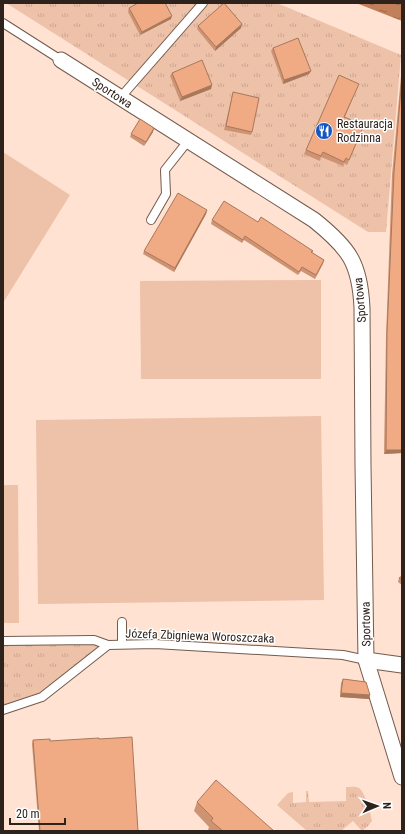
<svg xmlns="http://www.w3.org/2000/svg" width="405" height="834" font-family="'Roboto Condensed',sans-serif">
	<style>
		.grass { fill: url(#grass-tufts) }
		.pitch { fill: #eec1a9 }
		.water { fill: url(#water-ripples) }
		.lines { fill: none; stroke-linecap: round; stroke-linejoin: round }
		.lane-casing { stroke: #735b4d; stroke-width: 10 }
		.street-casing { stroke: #735b4d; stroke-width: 17 }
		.lane { stroke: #fff; stroke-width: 8 }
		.street { stroke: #fff; stroke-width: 15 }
		.wall { fill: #ce9372 }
		.shaded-wall { fill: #a8785c }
		.building { fill: #f0ab84; stroke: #a8785c }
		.labels { text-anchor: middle; stroke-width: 3; stroke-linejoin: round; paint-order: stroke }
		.street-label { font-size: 12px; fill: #2d221c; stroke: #fff }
		.poi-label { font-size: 12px; fill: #2d221c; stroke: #fff; text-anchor: start }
	</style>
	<defs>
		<pattern id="grass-tufts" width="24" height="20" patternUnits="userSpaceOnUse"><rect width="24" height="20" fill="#eec1a9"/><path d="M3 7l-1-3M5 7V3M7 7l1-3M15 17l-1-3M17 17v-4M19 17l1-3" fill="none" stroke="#cca691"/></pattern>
		<pattern id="water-ripples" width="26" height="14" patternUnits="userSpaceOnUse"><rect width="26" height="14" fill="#c2805a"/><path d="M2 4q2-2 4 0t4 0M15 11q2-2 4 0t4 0" fill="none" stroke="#9e684a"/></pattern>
	</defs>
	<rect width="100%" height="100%" fill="#ffe2d2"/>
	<g class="grass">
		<path d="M6,3H277L401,55L386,232H368Z"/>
		<path d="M94,640L108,645L42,697L3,710V641Z"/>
		<path d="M346,787C350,787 356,786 359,788C365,792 371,814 372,821L368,826L362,831L353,821L341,831H307L277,805L288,793L293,792V803L306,802V791H308L309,802L346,801Z"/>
	</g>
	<g class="pitch">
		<path d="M3,152L70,195L3,303Z"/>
		<path d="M321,280V379H141L140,281Z"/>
		<path d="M321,416L324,600L38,604L36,420Z"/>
		<path d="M3,485H18L19,623H3Z"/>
	</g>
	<path class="water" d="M356,3H402V21Z"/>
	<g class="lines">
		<g class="lane-casing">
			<g id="lane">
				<path d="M3,23L61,60"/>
				<path d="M120,98L203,3"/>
				<path d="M151,220L166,194L165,170L188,141"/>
				<path d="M122,622V644"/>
				<path d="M3,641L94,640L108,645"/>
				<path d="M3,710L42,697L108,645L155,644L343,655L366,660"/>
			</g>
		</g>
		<g class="street-casing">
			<g id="street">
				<path d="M61,60L314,220C349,248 360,263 362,308L363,465L366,660L402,777"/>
				<path d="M366,660L402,665"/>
			</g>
		</g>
		<use href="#lane" class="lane"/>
		<use href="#street" class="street"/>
	</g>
	<g class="wall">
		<path d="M129,8L171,19L140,35L128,12Z"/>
		<path d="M198,26L241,28L215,51L197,29Z"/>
		<path d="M273,48L309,74L283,84L271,51Z"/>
		<path d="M402,65V453L384,454L386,337L392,175Z"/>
		<path d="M172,73L212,85L211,89L180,101L170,76Z"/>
		<path d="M357,88L345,117L362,130L347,165L344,163L343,166L321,157L320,161L304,154L306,150Z"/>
		<path d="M233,92L252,132L251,135L224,130Z"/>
		<path d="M153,132L144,146L130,137L131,134Z"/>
		<path d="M207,210L206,214L174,272L143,254L144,251Z"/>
		<path d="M212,220L258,222L313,251L312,253L324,260L323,264L315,279L301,271L298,275L244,240L242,243L211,224Z"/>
		<path d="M402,576V585L398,582L399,578Z"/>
		<path d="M343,679L369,699L340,697L341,683Z"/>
		<path d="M99,739L138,831H39L32,744L33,740L50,741Z"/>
		<path d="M197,802L274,831H209L208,830L209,827L194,811Z"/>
	</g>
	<g class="shaded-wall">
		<path d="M172,16L171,19L140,35L142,32Z"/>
		<path d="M242,24L241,28L215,51L216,47Z"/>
		<path d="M311,71L309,74L283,84L284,80Z"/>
		<path d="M212,85L211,89L180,101L182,97Z"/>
		<path d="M154,128L153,132L144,146L146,142Z"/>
		<path d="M207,210L206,214L174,272L175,268Z"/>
		<path d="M386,450H402V453L384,454Z"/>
		<path d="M341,693L370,695L369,699L340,697Z"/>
	</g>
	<g class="building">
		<path d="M138,3H165L172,16L142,32L129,8Z"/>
		<path d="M224,3L242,24L216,47L198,26Z"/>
		<path d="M298,38L311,71L284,80L273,48Z"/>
		<path d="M202,60L212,85L182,97L172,73Z"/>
		<path d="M339,75L359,84L344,117L364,125L349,160L346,158L344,162L323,152L321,156L306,150Z"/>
		<path d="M402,77V450H386L387,333L394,172Z"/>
		<path d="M233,92L259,98L252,132L226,126Z"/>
		<path d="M140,119L154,128L146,142L131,134Z"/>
		<path d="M178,193L207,210L175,268L144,251Z"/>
		<path d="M224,201L258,222L261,217L313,251L311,252L324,260L316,275L302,267L299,272L245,236L243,240L212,220Z"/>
		<path d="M402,576V580L399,578Z"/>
		<path d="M343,679L366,682L370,695L341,693Z"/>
		<path d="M132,737L138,831H40L33,740L50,739V741L99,738V739Z"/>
		<path d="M216,780L274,831H223L211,821L213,818L197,802Z"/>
	</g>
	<defs>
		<g id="restaurant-disc" transform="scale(0.9)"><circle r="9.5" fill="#1557c2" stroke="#fff"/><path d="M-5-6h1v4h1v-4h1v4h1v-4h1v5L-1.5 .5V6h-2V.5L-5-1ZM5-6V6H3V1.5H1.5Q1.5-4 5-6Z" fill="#fff"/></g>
	</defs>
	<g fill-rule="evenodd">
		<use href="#restaurant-disc" x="324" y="131"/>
	</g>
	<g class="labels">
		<g class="street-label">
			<text transform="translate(112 93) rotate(33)" y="4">Sportowa</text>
			<text transform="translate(360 300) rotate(-95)" y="4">Sportowa</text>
			<text transform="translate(366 624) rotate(-91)" y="4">Sportowa</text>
			<text transform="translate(200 636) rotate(2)" y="4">Józefa Zbigniewa Woroszczaka</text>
		</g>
		<g class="poi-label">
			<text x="337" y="128">Restauracja<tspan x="337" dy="14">Rodzinna</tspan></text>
		</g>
	</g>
	<rect width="405" height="834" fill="none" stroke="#2d221c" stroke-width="8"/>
	<g transform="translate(377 806) rotate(88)" stroke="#ffffff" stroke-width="3" paint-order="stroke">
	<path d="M0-3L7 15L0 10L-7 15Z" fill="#2d221c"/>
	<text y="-6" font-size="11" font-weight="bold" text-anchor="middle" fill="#2d221c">N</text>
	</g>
	<path d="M10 818v6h55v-6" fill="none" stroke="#2d221c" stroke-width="2"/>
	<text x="16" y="818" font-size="12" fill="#2d221c" stroke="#ffffff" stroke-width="3" paint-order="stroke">20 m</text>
</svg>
